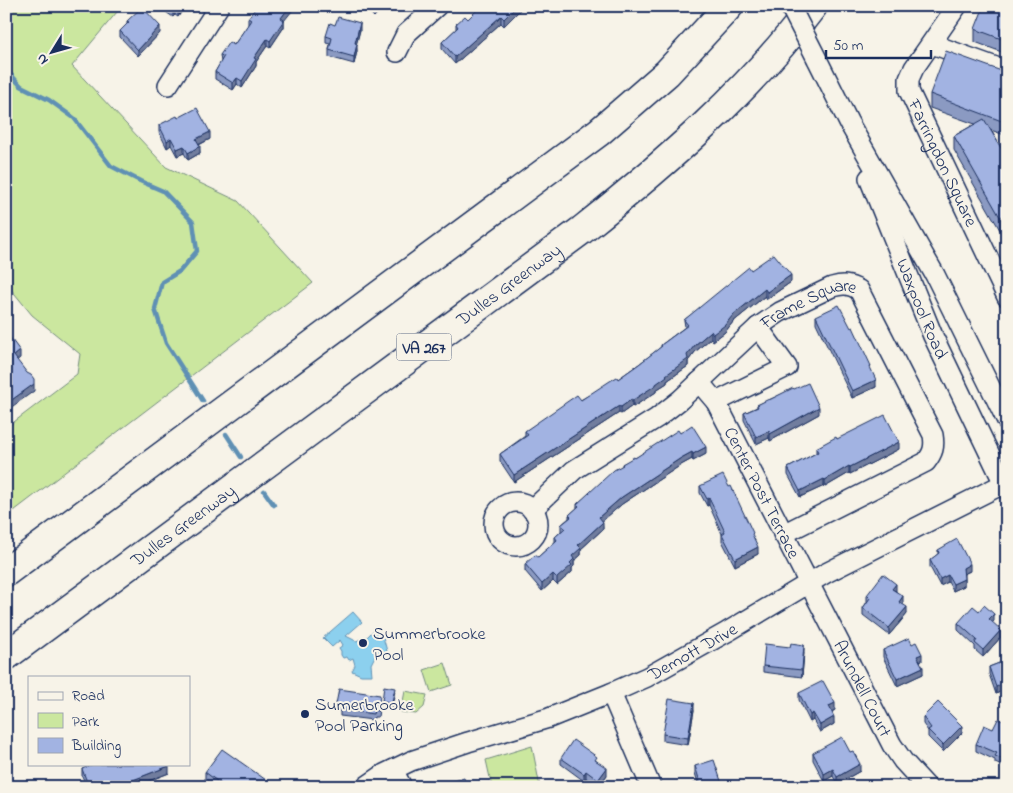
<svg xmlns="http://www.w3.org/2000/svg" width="1013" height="793" font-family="'Indie Flower',sans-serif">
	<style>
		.green { fill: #cbe79f; stroke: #738b7e }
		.water { fill: #8cd0ee; stroke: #5f90b4 }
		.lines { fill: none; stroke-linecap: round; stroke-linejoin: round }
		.stream { stroke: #5f90b4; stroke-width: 4.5 }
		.minor-casing { stroke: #1b2f5e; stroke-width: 22 }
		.highway-casing { stroke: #1b2f5e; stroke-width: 31 }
		.minor { stroke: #f7f3e8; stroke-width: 19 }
		.highway { stroke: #f7f3e8; stroke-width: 28 }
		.minor-bridge-casing { stroke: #1b2f5e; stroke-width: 22; stroke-linecap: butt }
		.minor-bridge { stroke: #f7f3e8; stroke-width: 19 }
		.wall { fill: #8b9ac2; stroke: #1b2f5e }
		.shaded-wall { fill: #717d9e; stroke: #1b2f5e }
		.building { fill: #a2b3e2; stroke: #1b2f5e }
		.poi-dot { fill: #1b2f5e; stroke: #f7f3e8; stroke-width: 2 }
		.labels { text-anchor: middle; stroke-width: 4; stroke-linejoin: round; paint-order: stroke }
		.shield { fill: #f7f3e8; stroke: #5d6a87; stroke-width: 1 }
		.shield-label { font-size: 16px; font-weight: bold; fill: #1b2f5e }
		.street-label { font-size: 18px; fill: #1b2f5e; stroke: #f7f3e8 }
		.poi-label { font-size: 18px; fill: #1b2f5e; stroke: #f7f3e8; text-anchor: start }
	</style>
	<rect width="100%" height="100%" fill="#f7f3e8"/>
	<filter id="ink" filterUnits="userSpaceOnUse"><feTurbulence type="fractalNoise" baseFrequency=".02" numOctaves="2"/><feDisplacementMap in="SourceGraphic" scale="10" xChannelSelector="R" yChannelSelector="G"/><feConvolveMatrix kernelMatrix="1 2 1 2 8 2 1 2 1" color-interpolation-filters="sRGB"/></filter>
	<g filter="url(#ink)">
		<g class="green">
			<path d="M6,6H122L72,66L166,167L238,201L313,283L6,517V428L77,374L80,354L32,315L6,283Z"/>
			<path d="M445,663L452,685L431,692L424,670Z"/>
			<path d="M405,691L427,695L424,707L416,714L401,712Z"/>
			<path d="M532,746L540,787H492L486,760Z"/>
		</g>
		<path class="water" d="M353,612L362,622L346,636L356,641L367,637L374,630L383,637L387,651L375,656L371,664L372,675H361L352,671L355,665L353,658L349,660L347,657L343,658L341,655V651L339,648L343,645L340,640L332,647L323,638Z"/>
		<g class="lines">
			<g class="stream">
				<path d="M6,69L21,86L49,100L74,118L111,166L140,181L163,191L193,222L197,251L180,271L162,282L155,309L166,343L203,401"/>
				<path d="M226,434L241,457"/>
				<path d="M264,491L274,505"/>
			</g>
			<g class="minor-casing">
				<g id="minor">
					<path id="s1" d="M957,6L914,68L909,79V91L1007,297"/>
					<path d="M932,44L1007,71"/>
					<path d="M397,52L406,34L437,6"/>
					<path d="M817,59L849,123L935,275L1007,421"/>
					<path d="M168,85L219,6"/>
					<path id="s2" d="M869,178L933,336L1007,490"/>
					<path id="s3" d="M699,382L716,402L892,745L903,761L927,787"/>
					<path d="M716,402L787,367L758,327"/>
					<circle cx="516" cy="524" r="22"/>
					<path id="s4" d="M532,510L574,470L657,418L680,400L758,327L780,312L832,287C843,284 849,284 859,290L933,435C935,447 933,453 926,462L783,534"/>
					<path d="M611,693L651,787"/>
					<path d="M393,770L402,787"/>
					<path id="s5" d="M365,787L384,774L411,761L468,742L549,718L611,693L647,677L727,632L826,573L1007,482"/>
				</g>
			</g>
			<g class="highway-casing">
				<g id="highway">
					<path d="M6,572L599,132L667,73L729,6"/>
					<path id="s6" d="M6,656L582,230C666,163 748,92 813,6"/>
				</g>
			</g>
			<use href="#minor" class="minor"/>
			<use href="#highway" class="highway"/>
			<g class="minor-bridge-casing">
				<path id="minor-bridge" d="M790,6L817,59"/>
			</g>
			<use href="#minor-bridge" class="minor-bridge"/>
		</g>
		<g class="wall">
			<path d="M157,6H185L178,17L175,15L173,17Z"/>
			<path d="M363,6H389L381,14L379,12L374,17Z"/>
			<path d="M524,6L504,26L501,23L455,64L442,49V42L456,29V24L468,19Z"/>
			<path d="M1007,6V54L975,42V29Z"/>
			<path d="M248,18L284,21V27L270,48L267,46L256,62V66L242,88L237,84L233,90L215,79V72L221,62L220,55L234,45L248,25Z"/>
			<path d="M127,21L160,33L138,56L120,37V31L127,24Z"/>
			<path d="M335,25L360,30L356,44L357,51L354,64L329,57V50L330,44L326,43V36Z"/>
			<path d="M1007,73V136L991,130L1007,158V240L1002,229L1000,230L954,150V136L975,124L930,108V94Z"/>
			<path d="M178,118L210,139L199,145L200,153L188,160L184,153L177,156L171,145L167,148L159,132V125Z"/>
			<path d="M751,270L791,282L767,299L765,296L733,322L725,332L713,341L711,338L695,352L688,361V366L667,381V383L656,390V392L633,407L632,406L621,414L619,413L514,482L500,461V454L525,436V431L618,379L639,364L661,347V345L685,327L684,320Z"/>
			<path d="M816,316L871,371L876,387L852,398L816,323Z"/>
			<path d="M794,389L819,414L770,441L769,438L756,444L744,420V413L757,407V405Z"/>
			<path d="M680,433L706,454L693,461L692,459L681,465L622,504L602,521L603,529L581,549V555L574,561V566L572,568V572L557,585L553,581L542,591L525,571V564L538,557L555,542V537L561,531V525L569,518V515L577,508V504L622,466V464L635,458Z"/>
			<path d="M837,439L899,449L850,474L849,473L825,487L824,486L800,497L788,475V468L816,453V448Z"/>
			<path d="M700,486L753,538L758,554L735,566L722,541V534L709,505L707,506L700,493Z"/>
			<path d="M938,550L970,571L964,574V586L953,591L948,582L940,586L930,567V560L938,554Z"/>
			<path d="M896,591L903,603V604L907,614L889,635L863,615V608L867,602V595Z"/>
			<path d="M979,611L994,621L992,623L1001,637L983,657L975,650V646L958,630V623Z"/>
			<path d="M912,644L922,661L920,662L923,674L897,686L883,657V650Z"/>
			<path d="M804,652L802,677L763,672V666Z"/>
			<path d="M1007,660V704L1006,705L1002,691L996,694L989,674V667Z"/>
			<path d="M395,691L392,706L382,704V701Z"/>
			<path d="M799,693L835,710L832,712L834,724L820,732L813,720L810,722L799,700Z"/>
			<path d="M380,701L378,717H374L373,720L340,716V711L336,710V704Z"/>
			<path d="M694,710L688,745L663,741V734Z"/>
			<path d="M923,717L962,733L943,752L928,737V731L923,724Z"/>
			<path d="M1007,723V768L995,763V760L976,751V744L993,729Z"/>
			<path d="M813,753L860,771L837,784L833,776L824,781L813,760Z"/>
			<path d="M561,758L597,761L607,775L598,787L586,778L584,781L561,764Z"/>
			<path d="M695,766L723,787H693V784L698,783L695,773Z"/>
			<path d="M82,769L169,773L133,787H87L82,776Z"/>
			<path d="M205,772L276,787H215L205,779Z"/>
		</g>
		<g class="shaded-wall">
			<path d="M181,6H185L178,17V10Z"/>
			<path d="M290,6H296L284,21V27L270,48V41L281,18Z"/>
			<path d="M378,6H379V12L374,17V10Z"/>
			<path d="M382,6H389L381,14V7Z"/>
			<path d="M517,6H524L504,26V19Z"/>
			<path d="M175,8V15L173,17V10Z"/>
			<path d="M501,16V23L455,64V57Z"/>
			<path d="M360,23V30L355,50V43Z"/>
			<path d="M160,26V33L138,56V50Z"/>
			<path d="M267,39V46L256,62V66L242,88V81L254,58Z"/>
			<path d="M357,44V51L354,64V57Z"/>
			<path d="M237,78V84L233,90V83Z"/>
			<path d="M210,132V139L196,146V139Z"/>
			<path d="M171,138V145L167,148V141Z"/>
			<path d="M184,146V153L177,156V149Z"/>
			<path d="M200,146V153L188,160V153Z"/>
			<path d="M1002,216V229L1000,230V217Z"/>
			<path d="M791,275V282L767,299V292Z"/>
			<path d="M765,289V296L733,322L725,332L713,341V334L733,315Z"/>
			<path d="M711,331V338L695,352L688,361V366L667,381V383L656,390V392L633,407V400L656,384L666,375L687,355L695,345Z"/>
			<path d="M20,351V358L14,363V356Z"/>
			<path d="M876,380V387L852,398V391Z"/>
			<path d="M34,384V391L6,411V404Z"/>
			<path d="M632,399V406L621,414V407Z"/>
			<path d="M619,406V413L514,482V475Z"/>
			<path d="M819,407V414L770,441V434Z"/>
			<path d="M769,431V438L756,444V437Z"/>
			<path d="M899,442V449L850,474V467Z"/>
			<path d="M706,447V454L693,461V454Z"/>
			<path d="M692,452V459L681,465L622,504L599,524V517L622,497L681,458Z"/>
			<path d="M849,466V473L825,487V480Z"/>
			<path d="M824,479V486L800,497V491Z"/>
			<path d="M709,498V505L707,506V499Z"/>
			<path d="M603,522V529L581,549V555L574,561V566L572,568V572L557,585V578L570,563L572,556L578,545Z"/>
			<path d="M758,547V554L735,566V559Z"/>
			<path d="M970,564V571L963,574V568Z"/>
			<path d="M553,574V581L542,591V584Z"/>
			<path d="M948,575V582L940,586V579Z"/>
			<path d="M964,579V586L953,591V584Z"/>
			<path d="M896,584V591L892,589Z"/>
			<path d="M903,596V603L899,609V602Z"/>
			<path d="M907,607V614L889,635V628Z"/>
			<path d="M994,614V621L989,626V619Z"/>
			<path d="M1001,630V637L983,657V650Z"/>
			<path d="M804,645V652L802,677V670Z"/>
			<path d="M922,654V661L917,663V656Z"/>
			<path d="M923,667V674L897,686V679Z"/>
			<path d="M1002,684V691L996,694V687Z"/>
			<path d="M694,703V710L688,745V738Z"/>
			<path d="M835,703V710L829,713V706Z"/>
			<path d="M813,713V720L810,722V715Z"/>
			<path d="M834,717V724L820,732V725Z"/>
			<path d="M962,726V733L943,752V745Z"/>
			<path d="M860,764V771L837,784V777Z"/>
			<path d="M169,766V773L133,787H115Z"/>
			<path d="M607,768V775L598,787V780Z"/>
			<path d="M833,769V776L824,781V774Z"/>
			<path d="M586,771V778L584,781V774Z"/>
		</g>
		<g class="building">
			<path d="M168,6H181L178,10L175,8L173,10Z"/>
			<path d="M257,6H290L281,18L284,20L270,41L267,39L254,58L256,59L242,81L237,78L233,83L215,72L224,56L220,55L229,42L234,45L251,20L248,18Z"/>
			<path d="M370,6H378L374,10Z"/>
			<path d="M481,6H517L504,19L501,16L455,57L442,42L458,27L456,24L465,16L468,19Z"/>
			<path d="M984,6H1007V41L975,29Z"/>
			<path d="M142,7L160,26L138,50L120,31L129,22L127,21Z"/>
			<path d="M338,17L360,23L355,43L357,44L354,57L329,50L332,38L326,36L330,23L335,25Z"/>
			<path d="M946,51L1007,73V123L930,94Z"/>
			<path d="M197,108L210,132L196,139L200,146L188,153L184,146L177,149L171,138L167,141L159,125L177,116L178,118Z"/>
			<path d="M984,119L1007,158V226L1002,216L1000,217L954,136Z"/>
			<path d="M774,254L791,275L767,292L765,289L733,315L725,325L713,334L711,331L695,345L687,355L688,359L666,375L667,376L656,384V385L633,400L632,399L621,407L619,406L514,475L500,454L528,435L525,431L577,395L581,400L610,381L617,377L618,379L639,364L662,346L661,345L688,325L684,320L749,267L751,270Z"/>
			<path d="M839,305L851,328L853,327L871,366L870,367L876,380L852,391L816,316Z"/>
			<path d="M6,332L20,351L14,356L27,373L31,375L34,379V384L6,404Z"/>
			<path d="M808,383L819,407L770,434L769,431L756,437L744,413L758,407L757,405L769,399V400L793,388L794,389Z"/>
			<path d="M885,415L899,442L850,467L849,466L825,480L824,479L800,491L788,468L818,452L816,448L836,437L837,439Z"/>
			<path d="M692,425L706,447L693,454L692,452L681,458L622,497L599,517L603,522L578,545L581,548L572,556L574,559L570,563L572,565L557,578L553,574L542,584L525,564L535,555L538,557L557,540L555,537L565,528L561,525L571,517L569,515L579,506L577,504L614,470L623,465L622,464L634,457L635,458L678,430L680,433Z"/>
			<path d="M723,475L729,487L731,486L753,533L752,534L758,547L735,559L722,534L725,532L709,498L707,499L700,486Z"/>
			<path d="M957,539L970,564L963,568L964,579L953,584L948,575L940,579L930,560L939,553L938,550Z"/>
			<path d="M883,574L896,584L892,589L903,596L899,602L907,607L889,628L863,608L870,598L867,595Z"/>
			<path d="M984,605L994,614L989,619L1001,630L983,650L975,643L977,640L958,623L973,606L979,611Z"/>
			<path d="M909,638L912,644L916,642L922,654L917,656L923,667L897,679L883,650Z"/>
			<path d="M791,643L804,645L802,670L763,666L765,644L790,647Z"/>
			<path d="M1007,660V697L1006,698L1002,684L996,687L989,667Z"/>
			<path d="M823,681L835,703L829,706L834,717L820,725L813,713L810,715L799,693Z"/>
			<path d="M384,686L395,688L392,702L382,701Z"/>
			<path d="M339,689L380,695L378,711L374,710L373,714L340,709L341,704H336Z"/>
			<path d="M669,699L694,703L688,738L663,734Z"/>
			<path d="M938,702L962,726L943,745L928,730L931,728L923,717Z"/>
			<path d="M998,719L1007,723V729L1005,734L1007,735V761L995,756L997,753L976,744L984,725L993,729Z"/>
			<path d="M842,737L850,752L853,751L860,764L837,777L833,769L824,774L813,753Z"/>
			<path d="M573,740L597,757L595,760L607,768L598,780L586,771L584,774L561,758Z"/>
			<path d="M222,749L276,787H225L205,772Z"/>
			<path d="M714,760L723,787H694L693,784L700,782L695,766Z"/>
			<path d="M93,764H168L169,766L115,787H89L82,769Z"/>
			<path d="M464,778L467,787H438V786Z"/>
			<path d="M871,784L873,787H868Z"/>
		</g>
	</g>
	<g class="poi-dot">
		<circle cx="363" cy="643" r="5"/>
		<circle cx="305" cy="714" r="5"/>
	</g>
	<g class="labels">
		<rect class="shield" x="396.5" y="333.5" width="55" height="27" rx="4"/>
		<g class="shield-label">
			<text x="424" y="353">VA 267</text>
		</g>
		<g class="street-label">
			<text dy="6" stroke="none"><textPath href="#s1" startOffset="179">Farringdon Square</textPath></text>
			<text dy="6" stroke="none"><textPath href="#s6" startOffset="625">Dulles Greenway</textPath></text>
			<text dy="6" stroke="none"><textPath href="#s2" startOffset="141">Waxpool Road</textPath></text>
			<text dy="6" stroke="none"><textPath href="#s4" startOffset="349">Frame Square</textPath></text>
			<text dy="6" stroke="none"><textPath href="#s3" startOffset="128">Center Post Terrace</textPath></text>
			<text dy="6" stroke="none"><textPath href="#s6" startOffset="220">Dulles Greenway</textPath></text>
			<text dy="6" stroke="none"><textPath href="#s5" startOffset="356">Demott Drive</textPath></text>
			<text dy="6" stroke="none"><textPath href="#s3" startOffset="348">Arundell Court</textPath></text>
		</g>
		<g class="poi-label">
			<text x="373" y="639">Summerbrooke<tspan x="373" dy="21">Pool</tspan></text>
			<text x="315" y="710">Sumerbrooke<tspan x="315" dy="21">Pool Parking</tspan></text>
		</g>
	</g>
	<rect width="1013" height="793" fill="none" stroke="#f7f3e8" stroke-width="25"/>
	<rect x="12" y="12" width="988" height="768" fill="none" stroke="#1b2f5e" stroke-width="2" filter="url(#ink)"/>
	<rect x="28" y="676" width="162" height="90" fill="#f7f3e8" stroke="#9fa5b1"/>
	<rect x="38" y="692" width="25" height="8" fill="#f7f3e8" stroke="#9fa5b1"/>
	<text x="72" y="700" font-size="15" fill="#1b2f5e">Road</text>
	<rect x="38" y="713" width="25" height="15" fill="#cbe79f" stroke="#9fa5b1"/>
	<text x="72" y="726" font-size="15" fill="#1b2f5e">Park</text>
	<rect x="38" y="738" width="25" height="15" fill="#a2b3e2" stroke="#9fa5b1"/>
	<text x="72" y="750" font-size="15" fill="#1b2f5e">Building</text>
	<g transform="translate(52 52) rotate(233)" stroke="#f7f3e8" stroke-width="4" paint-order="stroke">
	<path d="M0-4L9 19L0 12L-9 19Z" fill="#1b2f5e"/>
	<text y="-8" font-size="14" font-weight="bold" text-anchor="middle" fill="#1b2f5e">N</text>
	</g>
	<path d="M826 50v8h105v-8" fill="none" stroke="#1b2f5e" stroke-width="2.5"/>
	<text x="833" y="50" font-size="15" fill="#1b2f5e" stroke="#f7f3e8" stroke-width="4" paint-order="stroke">50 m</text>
</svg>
